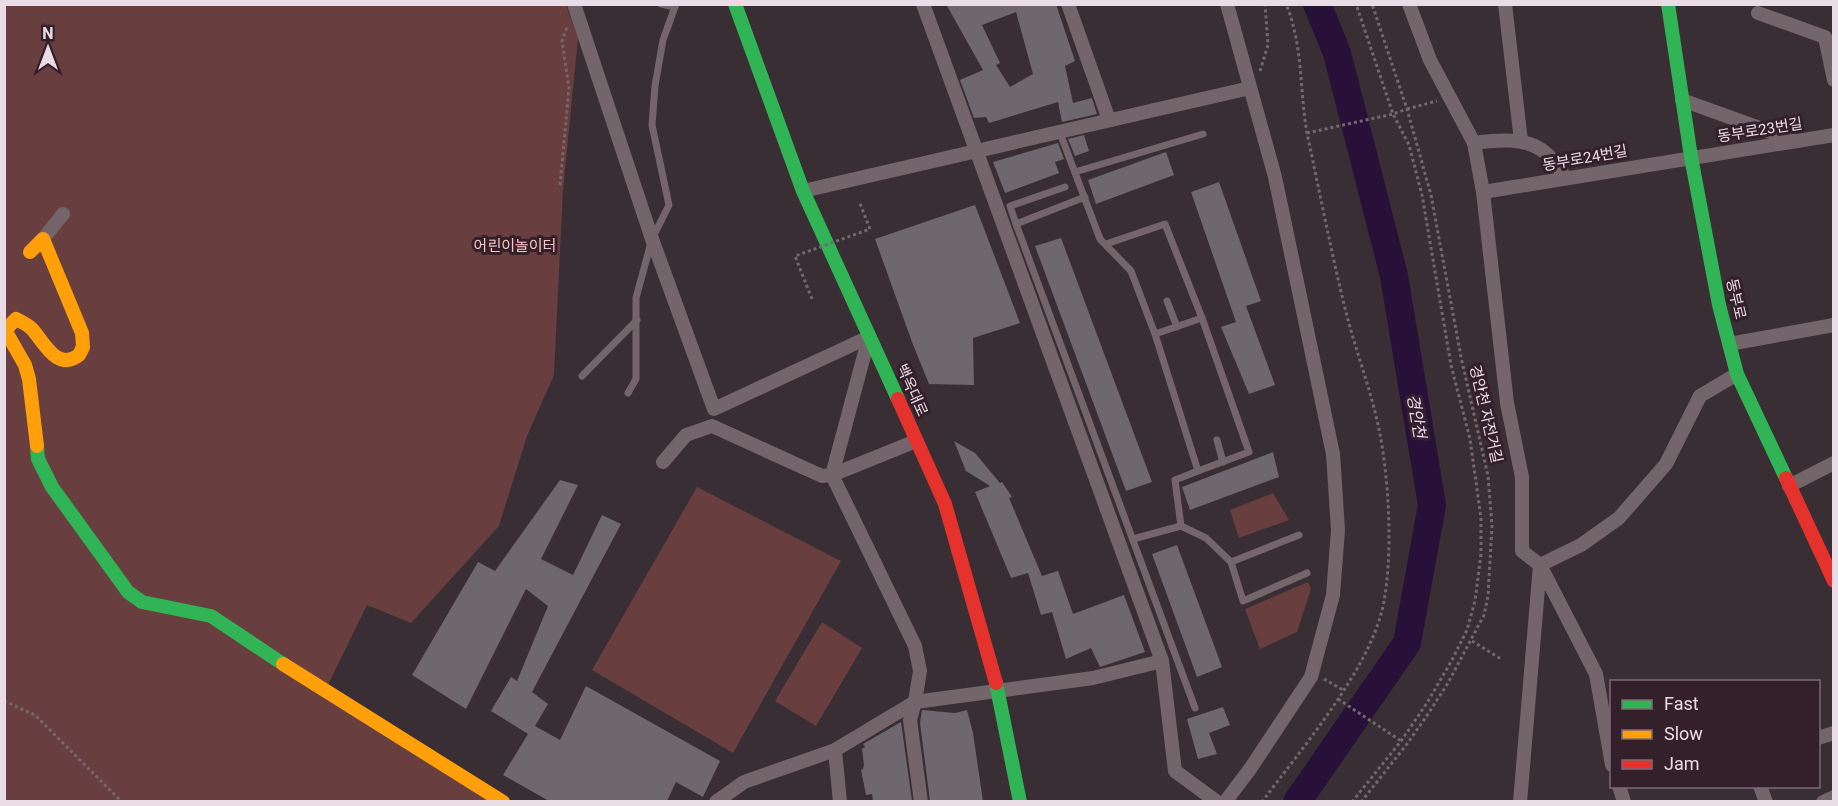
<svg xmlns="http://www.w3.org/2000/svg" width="1838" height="806" font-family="Roboto,'Noto Sans KR',sans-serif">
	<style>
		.green { fill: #683e3e }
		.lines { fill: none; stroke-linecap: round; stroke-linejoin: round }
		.river { stroke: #281138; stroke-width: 28 }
		.building { fill: #6f676e; fill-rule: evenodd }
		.path { stroke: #74686c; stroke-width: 3; stroke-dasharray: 3 3; stroke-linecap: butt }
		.lane { stroke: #74656a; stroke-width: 7 }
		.street { stroke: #74656a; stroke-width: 14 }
		.fast { stroke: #30b455; stroke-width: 14 }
		.slow { stroke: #ff9f0a; stroke-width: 14 }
		.jam { stroke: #e5322d; stroke-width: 14 }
		.path-bridge { stroke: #74686c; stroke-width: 3; stroke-dasharray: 3 3; stroke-linecap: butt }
		.labels { text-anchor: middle; stroke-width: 6; stroke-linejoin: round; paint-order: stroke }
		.street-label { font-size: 15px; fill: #eadce4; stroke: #33202b }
		.park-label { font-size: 15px; fill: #fbc3c0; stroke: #33202b }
		.water-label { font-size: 16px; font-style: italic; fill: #e8daf9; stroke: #33202b }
	</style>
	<rect width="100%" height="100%" fill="#392e34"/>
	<g class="green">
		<path d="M5,5H566L578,38L563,190L554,375L527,436L499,526L411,623L367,605L325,691L503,801L5,802Z"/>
		<path d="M697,487L841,561L733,753L592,670Z"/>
		<path d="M1273,493L1289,520L1239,538L1230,510Z"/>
		<path d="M1308,582L1311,589L1297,632L1260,649L1245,609Z"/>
		<path d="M822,622L862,648L816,726L775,701Z"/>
	</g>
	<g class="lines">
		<path class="river" d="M1297,802L1407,643L1432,505L1394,276L1337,53L1317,4"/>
	</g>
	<g class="building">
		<path d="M946,4H1056L1075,61L1065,66L1073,103L1092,98L1097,114L1062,122L1058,102L989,123L986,117L974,118L960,80L983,70ZM1016,12L1033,74L1010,87L996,65L1000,63L982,25Z"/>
		<path d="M1084,135L1089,151L1075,156L1068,139Z"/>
		<path d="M1058,143L1064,159L1055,162L1059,173L1005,193L993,162Z"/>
		<path d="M1166,152L1174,175L1096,204L1088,180Z"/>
		<path d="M1219,182L1261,301L1246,306L1275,385L1249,394L1221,327L1236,322L1191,192Z"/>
		<path d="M975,205L1020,323L973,338L974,385L929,384L912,342L875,239Z"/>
		<path d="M1061,238L1152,482L1126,491L1035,246Z"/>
		<path d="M954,441L975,453L1000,483L1002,482L1012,497L1009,498L1042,576L1058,571L1073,614L1124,595L1145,652L1100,667L1091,648L1066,659L1052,612L1041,615L1028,573L1011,578L975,492L990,486L966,471Z"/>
		<path d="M1273,452L1279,477L1190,510L1182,487Z"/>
		<path d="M560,480L578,485L541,559L573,575L602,515L621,524L532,692L548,704L535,726L560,740L586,686L720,761L703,797L676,782L667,801H549L503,775L528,734L491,711L511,677L517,681L548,606L526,589L466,709L412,675L478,562L495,571Z"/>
		<path d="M1177,545L1222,667L1197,677L1152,554Z"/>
		<path d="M1223,707L1230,725L1209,733L1217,754L1198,759L1187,719Z"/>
		<path d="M922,710L955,713L967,710L973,733L983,801H930L920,723Z"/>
		<path d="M901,722L912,801H873L872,794L866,795L861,770L863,769L864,765L862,749L865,747L863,744Z"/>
	</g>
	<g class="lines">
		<g class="path">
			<path d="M1260,71L1268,45L1265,4"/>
			<path d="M1407,109L1437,101"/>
			<path d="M560,185L569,88L562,41L567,27"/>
			<path d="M1472,641L1501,659"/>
			<path d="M1324,679L1343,690"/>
			<path d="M1338,699L1401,741"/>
			<path d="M4,701L35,715L122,802"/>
			<path d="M1262,802C1301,749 1373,666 1384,601C1393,551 1389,479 1379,429C1371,391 1357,354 1347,316C1332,257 1321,198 1308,138C1299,94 1304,47 1286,4"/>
			<path d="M1352,802L1401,741L1427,703L1452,660L1467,630L1475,601L1481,554V518L1470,439L1451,365L1422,195L1409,145L1393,114L1356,4"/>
			<path d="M1361,802L1407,744L1426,717L1448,683L1484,615L1488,596L1492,526L1488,476L1461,357L1431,195L1407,109L1372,4"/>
		</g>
		<g class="lane">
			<path d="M661,4L675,7"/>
			<path d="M1060,133L1100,239L1131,271L1155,334L1198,471L1249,452L1202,318L1155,334"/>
			<path d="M1075,172L1203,134"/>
			<path d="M1085,197L1016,224L1195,708"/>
			<path d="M1016,224L1010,206L1065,187"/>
			<path d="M1106,244L1165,224L1202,318"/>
			<path d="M1167,301L1177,327"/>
			<path d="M582,376L637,320"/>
			<path d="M628,393L636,379V298L652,239L669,205L652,125L655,86L663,40L676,4"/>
			<path d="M1217,440L1223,462"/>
			<path d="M1198,471L1175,480L1181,526L1206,538L1231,562L1299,535"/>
			<path d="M1133,539L1181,526"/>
			<path d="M1231,562L1243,601L1307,573"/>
		</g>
		<g class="street">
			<path d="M574,4L652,239L714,409L869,337"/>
			<path d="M923,4L1162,661L1175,771L1217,802"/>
			<path d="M1068,4L1109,120"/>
			<path d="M1409,4L1430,60L1474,143L1483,192L1507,403L1522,477V551L1540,565L1520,802"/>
			<path d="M1505,4L1521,141"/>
			<path d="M1758,13L1825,37L1834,80"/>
			<path d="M1682,100L1793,140"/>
			<path d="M1474,143C1498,140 1528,136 1548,155C1555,162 1560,171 1566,178"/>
			<path d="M803,191L1250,88"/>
			<path d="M1483,192L1834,135"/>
			<path d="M43,239L63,214"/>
			<path d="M869,337L832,475L915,646L920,671L915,702L910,720L921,802"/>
			<path d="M1729,344L1834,325"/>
			<path d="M663,462L686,435L712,426L822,476L832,475L916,441"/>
			<path d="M1789,486L1834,463"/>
			<path d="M1818,738L1834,733"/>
			<path d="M1612,765L1596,674L1540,565L1581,545L1619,518L1666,464L1700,396L1737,374"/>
			<path d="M1619,786L1624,802"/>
			<path d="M1760,786L1766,802"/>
			<path d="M716,802L744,782L835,750"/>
			<path d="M840,802L835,750L915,702L1093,678L1162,661"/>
			<path d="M1225,802L1250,769L1311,677L1333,595L1338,530L1333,454L1275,177L1227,4"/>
			<path d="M1823,802L1834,797"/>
		</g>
		<g class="fast">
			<path d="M735,4L803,191L898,399"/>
			<path d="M1668,4L1691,157L1719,305L1737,374L1786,478"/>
			<path d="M37,446L38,459L52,487L128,592L142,602L211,616L283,664"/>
			<path d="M996,683L1020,802"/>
		</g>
		<g class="slow">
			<path d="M30,252L43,239L82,333L83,347L79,355C57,372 44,342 32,329C27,324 22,322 16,319L5,330L25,365L29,379L37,446"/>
			<path d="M283,664L503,802"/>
		</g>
		<g class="jam">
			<path d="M898,399L945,504L996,683"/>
			<path d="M1786,478L1834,581"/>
		</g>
		<g class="path-bridge">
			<path d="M1307,133L1393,114L1407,109"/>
			<path d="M812,299L795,256L870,229L859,201"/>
		</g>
	</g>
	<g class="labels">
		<g class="street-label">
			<text transform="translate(1760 130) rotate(-9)" y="5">동부로23번길</text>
			<text transform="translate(1585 158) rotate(-10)" y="5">동부로24번길</text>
			<text transform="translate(1736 299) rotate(77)" y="5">동부로</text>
			<text transform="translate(912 390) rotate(66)" y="5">백옥대로</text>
			<text transform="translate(1486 414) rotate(77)" y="5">경안천 자전거길</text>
		</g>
		<g class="park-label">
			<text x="515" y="251">어린이놀이터</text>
		</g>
		<g class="water-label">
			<text transform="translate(1417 416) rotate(80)" y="6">경안천</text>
		</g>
	</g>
	<rect width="1838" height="806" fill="none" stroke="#eadce4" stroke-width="12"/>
	<rect x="1610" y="680" width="210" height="108" fill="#33202b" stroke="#7c6b75" stroke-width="1.5"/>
	<rect x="1622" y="700" width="30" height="9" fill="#30b455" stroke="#7c6b75" stroke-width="1.5"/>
	<text x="1664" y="710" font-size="18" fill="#eadce4">Fast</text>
	<rect x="1622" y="730" width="30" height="9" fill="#ff9f0a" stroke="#7c6b75" stroke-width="1.5"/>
	<text x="1664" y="740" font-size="18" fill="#eadce4">Slow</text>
	<rect x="1622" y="760" width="30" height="9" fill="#e5322d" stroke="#7c6b75" stroke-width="1.5"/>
	<text x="1664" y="770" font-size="18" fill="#eadce4">Jam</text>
	<g transform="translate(48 48)" stroke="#33202b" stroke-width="4.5" paint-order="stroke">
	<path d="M0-4.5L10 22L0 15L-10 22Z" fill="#eadce4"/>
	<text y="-9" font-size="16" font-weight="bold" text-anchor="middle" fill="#eadce4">N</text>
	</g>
</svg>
